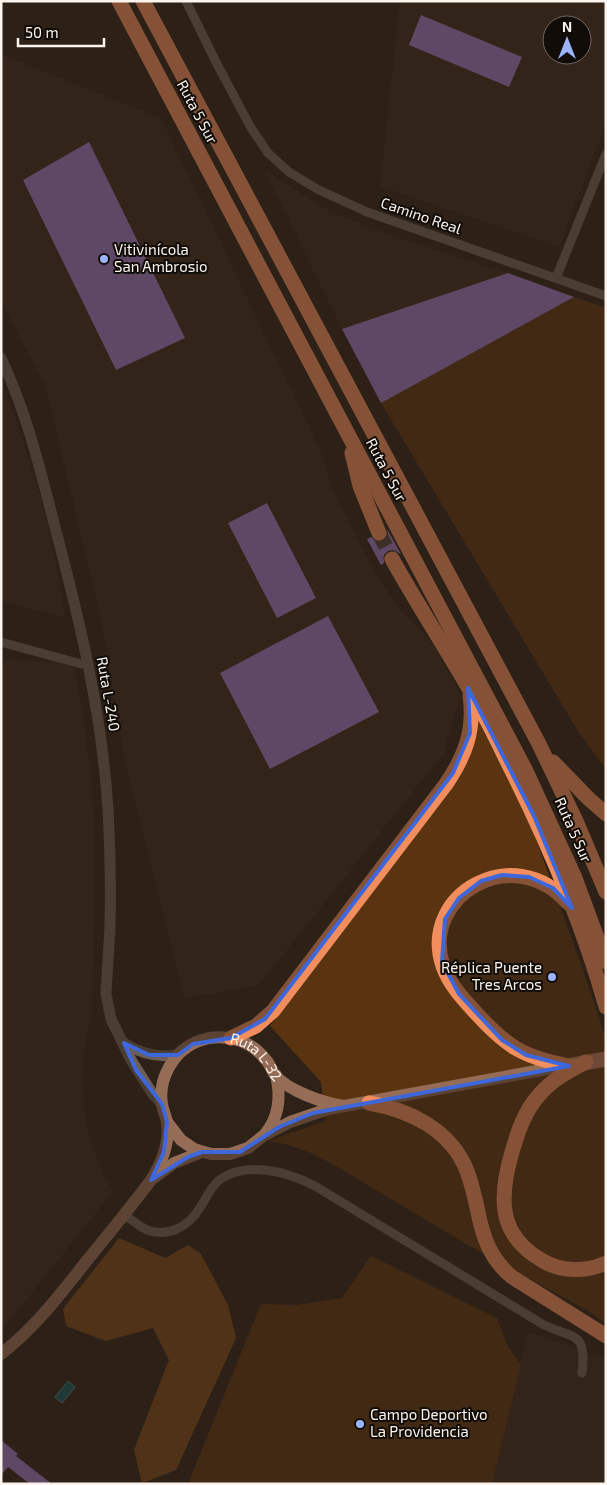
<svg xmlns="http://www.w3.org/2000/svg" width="607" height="1485" font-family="'Exo 2',sans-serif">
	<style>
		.built { fill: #3a291c; fill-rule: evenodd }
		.green { fill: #5a3410 }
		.forest { fill: #7b4819 }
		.water { fill: #0c5861; stroke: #54868b }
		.building { fill: #9978c3 }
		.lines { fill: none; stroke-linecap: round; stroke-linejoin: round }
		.motorway-tunnel { stroke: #4c4038; stroke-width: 15; stroke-dasharray: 15 8; stroke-linecap: butt }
		.minor { stroke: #6d5f55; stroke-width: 9 }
		.tertiary { stroke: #6d5f55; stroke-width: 11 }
		.secondary { stroke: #956d57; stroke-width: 12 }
		.primary { stroke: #bd7b5a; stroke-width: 15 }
		.motorway { stroke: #f28e5d; stroke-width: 15 }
		.marked { fill: none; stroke: #3e67db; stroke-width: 4; stroke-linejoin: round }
		.poi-dot { fill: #9cb4fd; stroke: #110c08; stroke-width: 2 }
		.labels { text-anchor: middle; stroke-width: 4; stroke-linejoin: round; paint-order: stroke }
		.street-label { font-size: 15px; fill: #fbf3ed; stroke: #110c08 }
		.poi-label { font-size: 15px; fill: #fbf3ed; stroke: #110c08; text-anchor: start }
	</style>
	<rect width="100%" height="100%" fill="#2d2118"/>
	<g class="built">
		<path d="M400,1H606V123L559,247L380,186ZM552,25H582V55H552Z"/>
		<path d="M1,54L161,118L323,457L332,489L362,548L379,579L397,606L434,645L461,696L443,754L258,986L185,998L127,770L101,618L45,384L1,301Z"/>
		<path d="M265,171L329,211L388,234L508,273L342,329Z"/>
		<path d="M1,380L18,426L42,502L51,540L66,618L1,601Z"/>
		<path d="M1,659L73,663L80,697L90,767L95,840L92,1012L84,1049L82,1086L86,1123L90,1141L104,1175L113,1191L1,1331Z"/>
		<path d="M528,1332L599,1356L606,1361V1484H492Z"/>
	</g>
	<g class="green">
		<path d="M574,297L606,308V769L578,731L381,403Z"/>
		<path d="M477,715L484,732L532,828L589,987L606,1039V1324L592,1313L468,1245L336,1166L311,1153L289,1145L268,1141L326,1121L321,1082L270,1026L451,787C467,761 476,746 477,715Z"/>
		<path d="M371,1256L497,1318L508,1347L521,1364L492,1484H188L261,1304L297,1305L342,1298Z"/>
	</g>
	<path class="forest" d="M119,1238L165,1258L188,1245L201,1254L228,1305L236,1338L176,1470L142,1483L134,1450L169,1360L153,1328L106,1341L66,1326L63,1309Z"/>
	<path class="water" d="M68,1381L75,1387L62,1403L55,1397Z"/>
	<g class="building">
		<path d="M421,15L522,57L509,87L409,45Z"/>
		<path d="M89,142L185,338L116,370L23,180Z"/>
		<path d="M508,273L574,297L381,403L342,329Z"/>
		<path d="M267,503L316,598L277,618L228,523Z"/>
		<path d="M387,529L401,554L393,550L388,551L384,555V563L381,565L367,539L371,537L377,542L383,541L388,535Z"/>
		<path d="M328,616L379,712L270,769L220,673Z"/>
		<path d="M1,1440L18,1454L16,1456L52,1484H30L8,1467L1,1475Z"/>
	</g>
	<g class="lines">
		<path class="motorway-tunnel" d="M379,533L392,559"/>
		<g class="minor">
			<path d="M186,1L216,62L250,126L268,153L289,172L317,189L367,212L606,296"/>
			<path d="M556,278L606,154"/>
			<path d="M1,642L89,666"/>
			<path d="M125,1215C132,1220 139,1226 147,1230C168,1238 189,1226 199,1209C206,1199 210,1188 219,1180C246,1160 288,1172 315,1186L544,1325C575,1339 587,1332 582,1373"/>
		</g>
		<g class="tertiary">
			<path d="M1,358C27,413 41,472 56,531C80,622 102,714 108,809C110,848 111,887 110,926C109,949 107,971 106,994L111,1019L131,1060L152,1093L162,1104"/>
			<path d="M124,1043C141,1054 158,1058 178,1055"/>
		</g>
		<g class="secondary">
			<path d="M167,1122L181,1140L194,1149L211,1154H230L248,1148L263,1136L290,1122L328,1109L564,1066"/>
			<path d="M265,1134C280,1116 281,1096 276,1075"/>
			<path d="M155,1177L174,1163L202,1152"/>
			<path id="s1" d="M1,1354C36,1327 62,1292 89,1258C110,1232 131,1207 151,1180C161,1164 170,1142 167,1122C166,1116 163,1111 162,1104C158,1079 173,1052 196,1042C220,1032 249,1038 265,1059C270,1063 271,1070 275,1075C288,1091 324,1103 343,1106"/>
		</g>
		<path class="primary" d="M573,1065L606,1059"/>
		<g class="motorway">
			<path d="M119,1L525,769L575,878L606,962"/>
			<path d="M143,1L538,742L576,821L606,892"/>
			<path d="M352,453L360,486L379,533"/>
			<path d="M392,559C420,609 451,656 479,706C491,727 501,749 512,771C550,847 583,925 606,1007"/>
			<path d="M553,762L589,799L606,814"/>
			<path d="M568,903C515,841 419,894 443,966C449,984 463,999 476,1013C507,1047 523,1057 569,1066"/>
			<path d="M231,1038L256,1026L273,1011L446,784C465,756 475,730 470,696"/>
			<path d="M586,1062C569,1071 553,1079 540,1094C525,1110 518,1131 512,1152C499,1197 497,1235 543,1261C562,1272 586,1272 606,1263"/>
			<path d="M369,1103C410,1110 451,1130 467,1171C472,1184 475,1198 478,1212C483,1238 491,1260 512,1277L606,1336"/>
		</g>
	</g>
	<path d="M0 0H607V1485H0ZM468,688L534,816L572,908L553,888L529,877L502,875L481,881L459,898L445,919L442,962L459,994L502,1040L526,1055L569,1066L313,1113L279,1127L240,1152H202L188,1157L151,1180L164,1152L167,1122L162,1104L136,1070L124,1043L149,1055H178L193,1044L231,1038L265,1019L453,773L470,733Z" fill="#2d2118" fill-opacity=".55" fill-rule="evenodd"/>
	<path class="marked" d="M468,688L534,816L572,908L553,888L529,877L502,875L481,881L459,898L445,919L442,962L459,994L502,1040L526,1055L569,1066L313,1113L279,1127L240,1152H202L188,1157L151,1180L164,1152L167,1122L162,1104L136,1070L124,1043L149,1055H178L193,1044L231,1038L265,1019L453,773L470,733Z"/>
	<g class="poi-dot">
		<circle cx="104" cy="259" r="5"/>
		<circle cx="552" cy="977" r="5"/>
		<circle cx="360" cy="1424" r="5"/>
	</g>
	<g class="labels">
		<g class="street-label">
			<text transform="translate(197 112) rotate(62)" y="5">Ruta 5 Sur</text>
			<text transform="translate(421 216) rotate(19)" y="5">Camino Real</text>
			<text transform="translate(386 470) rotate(62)" y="5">Ruta 5 Sur</text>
			<text transform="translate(108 694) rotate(80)" y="5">Ruta L-240</text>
			<text transform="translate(573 830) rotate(66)" y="5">Ruta 5 Sur</text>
			<text dy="5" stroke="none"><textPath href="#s1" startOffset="454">Ruta L-32</textPath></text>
		</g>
		<g class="poi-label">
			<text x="114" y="255">Vitivinícola<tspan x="114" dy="17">San Ambrosio</tspan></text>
			<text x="542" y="973" text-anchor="end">Réplica Puente<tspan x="542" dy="17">Tres Arcos</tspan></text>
			<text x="370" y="1420">Campo Deportivo<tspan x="370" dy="17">La Providencia</tspan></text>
		</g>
	</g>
	<rect width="607" height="1485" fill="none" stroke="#fbf3ed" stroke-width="5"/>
	<g transform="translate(567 40)"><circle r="24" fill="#110c08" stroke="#6f6864"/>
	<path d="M0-4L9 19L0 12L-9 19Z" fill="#9cb4fd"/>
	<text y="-8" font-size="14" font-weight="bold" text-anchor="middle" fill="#fbf3ed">N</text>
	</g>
	<path d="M18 38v8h86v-8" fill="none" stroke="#fbf3ed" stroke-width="2.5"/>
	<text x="25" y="38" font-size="15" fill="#fbf3ed" stroke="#110c08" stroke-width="4" paint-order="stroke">50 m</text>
</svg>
